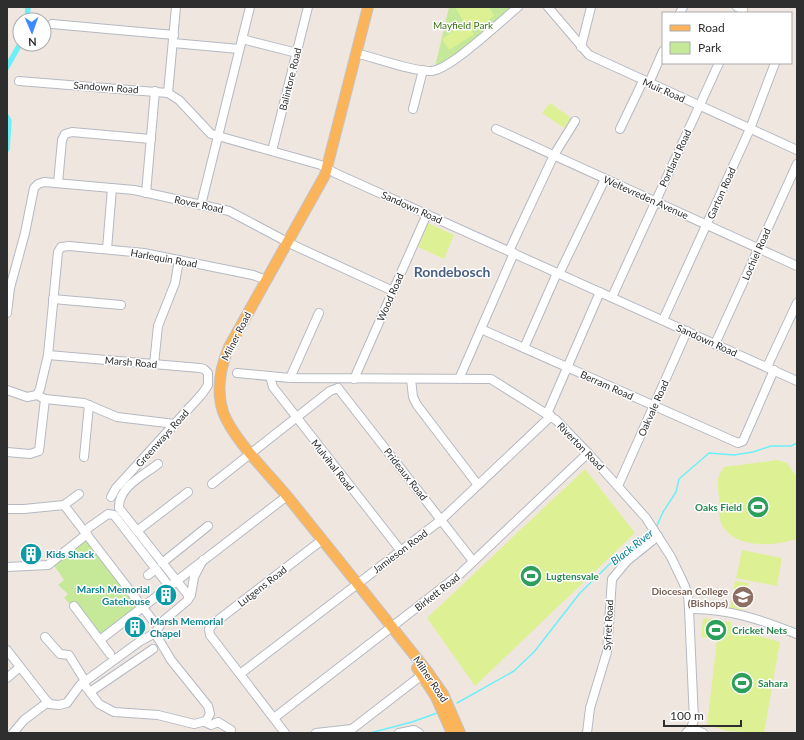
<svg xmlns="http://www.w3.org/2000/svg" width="804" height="740" font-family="Lato,sans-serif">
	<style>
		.green { fill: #c5e999 }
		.pitch { fill: #ddf194 }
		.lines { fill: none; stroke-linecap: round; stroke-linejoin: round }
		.stream { stroke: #6deff8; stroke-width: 1.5 }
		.canal { stroke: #6deff8; stroke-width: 5.5 }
		.minor-casing { stroke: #b4b9c2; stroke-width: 10 }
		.major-casing { stroke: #c4c4c4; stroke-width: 12 }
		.minor { stroke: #fff; stroke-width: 8 }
		.major { stroke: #fbb45a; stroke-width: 10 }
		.labels { text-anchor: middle; stroke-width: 3; stroke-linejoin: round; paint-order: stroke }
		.park-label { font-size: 10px; fill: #3c7316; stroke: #fff }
		.street-label { font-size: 10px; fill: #2e2e2e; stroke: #fff }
		.leisure-label { font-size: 10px; font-weight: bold; fill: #27864d; stroke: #fff; text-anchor: start }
		.culture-label { font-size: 10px; font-weight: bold; fill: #0d838f; stroke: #fff; text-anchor: start }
		.education-label { font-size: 10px; font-weight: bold; fill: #785e54; stroke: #fff; text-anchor: end }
		.water-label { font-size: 11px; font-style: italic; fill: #068195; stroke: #fff }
		.district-label { font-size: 14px; font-weight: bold; fill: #4a6083; stroke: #fff }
	</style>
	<rect width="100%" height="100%" fill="#f0e6e0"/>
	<g class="green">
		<path d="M449,7H513L451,59L435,67Z"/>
		<path d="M86,539L139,606L102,636L64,598L68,594L58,585L64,580L53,564Z"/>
	</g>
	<g class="pitch">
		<path d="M458,7H489L494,16L472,31L474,34L449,50L442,39L465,23L456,9Z"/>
		<path d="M550,103L571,118L564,128L542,113Z"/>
		<path d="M428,223L454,235L444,259L418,247Z"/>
		<path d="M778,460L787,463L797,477L796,539C774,547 729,549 720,520C718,514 719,505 719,499C718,485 715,479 724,467Z"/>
		<path d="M585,469L635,533L475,686L427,618Z"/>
		<path d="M742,550L782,558L777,586L736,578Z"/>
		<path d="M735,581L749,583L743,610L730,608Z"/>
		<path d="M703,618L731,622V628L780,642L764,733L727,731L707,725L717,639L701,637Z"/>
	</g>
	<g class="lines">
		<g class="stream">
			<path d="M656,528L663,512L676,492L679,479L709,453L734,455L753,452L771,446H791L797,443"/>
			<path d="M457,703L514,671L534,652L580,593L618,556L634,547L647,533L651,530"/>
			<path d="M370,733L412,722L437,713"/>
		</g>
		<g class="canal">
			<path d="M27,20L28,7"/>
			<path d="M7,67L20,44"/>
			<path d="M7,117L9,121L7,149"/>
		</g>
		<g class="minor-casing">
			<g id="minor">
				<path d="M548,7L589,55L797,150"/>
				<path d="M737,7L743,10"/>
				<path d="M680,13L683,7"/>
				<path d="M52,24L174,35"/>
				<path d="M242,39L297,53"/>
				<path d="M173,43L239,49"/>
				<path d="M581,47L591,7"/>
				<path d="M356,53C376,58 414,72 432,71C451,69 501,21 518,7"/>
				<path d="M19,81L168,93L179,100L211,134L321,165L335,173L797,381"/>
				<path d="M649,83L663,51"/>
				<path d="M168,93L176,7"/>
				<path d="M413,109L423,70"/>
				<path d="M496,129L797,266"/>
				<path d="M620,129L643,81"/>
				<path d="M272,151L308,7"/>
				<path d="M58,183L62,140L65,134L72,132L151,139"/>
				<path d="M146,193L155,91"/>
				<path d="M201,205L250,7"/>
				<path d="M107,249L112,188"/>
				<path d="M509,251L554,155L575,121"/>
				<path d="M559,274L605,179"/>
				<path d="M612,297L719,63"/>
				<path d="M53,299L121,305"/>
				<path d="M7,313L10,288L25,233L34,188L38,184L44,182L134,190L229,211L293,245L393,291"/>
				<path d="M663,320L750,129L775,63"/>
				<path d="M481,329L738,443L743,441L774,370"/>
				<path d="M715,344L797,164"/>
				<path d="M524,348L557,273"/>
				<path d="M48,355L200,368L204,369L208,373V385L202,394L116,488L111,497"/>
				<path d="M154,364L158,326L175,283L179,260"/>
				<path d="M767,367L797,303"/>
				<path d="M237,373L290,378L491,379L556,420L588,453L646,518L671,557L683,582L688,594L689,609L694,720L691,728L686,733"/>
				<path d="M270,376L273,387L401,551"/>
				<path d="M290,378L319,313"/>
				<path d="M354,379L427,214"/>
				<path d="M411,379L413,397L417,405L478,485"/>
				<path d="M459,379L514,253"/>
				<path d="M338,388L473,561"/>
				<path d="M7,390L27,397L37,395L40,389L48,355L58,252L61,247L69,246L144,253L253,275L266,280"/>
				<path d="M37,395L45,399L84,403L117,417L175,424"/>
				<path d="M547,414L600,292"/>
				<path d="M7,452L30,454L39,451L45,399"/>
				<path d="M84,457L89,405"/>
				<path d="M158,464C144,475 118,487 119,508L188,595V599"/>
				<path d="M212,484L330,391L338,388"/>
				<path d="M618,486L687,331"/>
				<path d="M79,494L64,505L154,622"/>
				<path d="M7,509H24L64,505"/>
				<path d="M84,531L108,514L114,515L169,586"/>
				<path d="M137,531L188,492"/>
				<path d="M162,563L208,526"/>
				<path d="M7,567L48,565L87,534"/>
				<path d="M148,575L156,569"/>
				<path d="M74,606L110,654"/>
				<path d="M689,609C727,608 762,620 797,634"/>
				<path d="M45,637L60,654L69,655L85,681"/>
				<path d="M100,640L287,496"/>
				<path d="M7,650L49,704L59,705L67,703L80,685L139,642L155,633"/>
				<path d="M240,674L441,520L551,416"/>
				<path d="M7,678L20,667"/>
				<path d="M83,683L99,704L114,712L158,715L194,724L206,721L210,714L208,706L171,660L155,633L163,621L187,601L191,595L194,577L203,560"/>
				<path d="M90,692L153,649"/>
				<path d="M274,718L460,574L588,453"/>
				<path d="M205,722L211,725L218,722L231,730"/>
				<path d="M691,728L703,733"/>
				<path d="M13,733L24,720L48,702"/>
				<path d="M285,733L210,635L209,629L213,624L322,540"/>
				<path d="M316,733L352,729L422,675"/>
				<path d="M399,733L414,730L419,733"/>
				<path d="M587,733L590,708L607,652L612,579L627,561L658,536"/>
			</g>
		</g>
		<g class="major-casing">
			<g id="major">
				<path d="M368,7L325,175L229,347C220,368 216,390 223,412C233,439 268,473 287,496C334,554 381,613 427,671L443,694L460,733"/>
				<path d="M417,668L436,697L452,733"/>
			</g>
		</g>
		<use href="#minor" class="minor"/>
		<use href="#major" class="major"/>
	</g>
	<defs>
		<g id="stadium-disc" transform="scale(1.15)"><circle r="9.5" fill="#2e9e5b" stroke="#fff"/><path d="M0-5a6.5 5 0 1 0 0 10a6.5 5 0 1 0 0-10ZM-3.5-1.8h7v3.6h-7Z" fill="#fff"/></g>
		<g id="building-disc" transform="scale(1.15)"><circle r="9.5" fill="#0f9aa8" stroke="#fff"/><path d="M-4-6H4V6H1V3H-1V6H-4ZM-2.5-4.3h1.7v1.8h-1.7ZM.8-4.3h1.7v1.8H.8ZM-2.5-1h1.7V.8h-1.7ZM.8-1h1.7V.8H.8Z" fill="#fff"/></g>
		<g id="school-disc" transform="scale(1.15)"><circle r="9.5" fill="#8d6e63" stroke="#fff"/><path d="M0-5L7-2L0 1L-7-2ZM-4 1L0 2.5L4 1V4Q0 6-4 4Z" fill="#fff"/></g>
	</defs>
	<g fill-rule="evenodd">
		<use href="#stadium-disc" x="758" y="507"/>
		<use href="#building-disc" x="31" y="554"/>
		<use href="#stadium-disc" x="531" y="576"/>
		<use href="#building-disc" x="166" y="595"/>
		<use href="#school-disc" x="743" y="597"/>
		<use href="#building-disc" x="135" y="627"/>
		<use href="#stadium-disc" x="716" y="630"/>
		<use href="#stadium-disc" x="742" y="683"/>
	</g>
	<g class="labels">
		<g class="park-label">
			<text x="463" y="29">Mayfield Park</text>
		</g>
		<g class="street-label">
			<text transform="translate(290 79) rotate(-76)" y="4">Balintore Road</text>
			<text transform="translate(106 87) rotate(4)" y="4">Sandown Road</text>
			<text transform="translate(664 90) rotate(24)" y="4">Muir Road</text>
			<text transform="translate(675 158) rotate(-65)" y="4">Portland Road</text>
			<text transform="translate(721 193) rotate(-66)" y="4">Garton Road</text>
			<text transform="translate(646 197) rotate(24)" y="4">Weltevreden Avenue</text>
			<text transform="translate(199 204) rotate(12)" y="4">Rover Road</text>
			<text transform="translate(412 207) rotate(24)" y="4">Sandown Road</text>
			<text transform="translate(756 254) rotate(-66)" y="4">Lochiel Road</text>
			<text transform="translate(164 258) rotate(10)" y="4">Harlequin Road</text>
			<text transform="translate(390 297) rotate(-66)" y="4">Wood Road</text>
			<text transform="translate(236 336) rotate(-63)" y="4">Milner Road</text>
			<text transform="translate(707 340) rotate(24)" y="4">Sandown Road</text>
			<text transform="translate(131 362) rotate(5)" y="4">Marsh Road</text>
			<text transform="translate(607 385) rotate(24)" y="4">Berram Road</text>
			<text transform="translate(653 408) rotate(-66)" y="4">Oakvale Road</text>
			<text transform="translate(162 438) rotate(-48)" y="4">Greenways Road</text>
			<text transform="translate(581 446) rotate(46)" y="4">Riverton Road</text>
			<text transform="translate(333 465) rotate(52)" y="4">Mulvihal Road</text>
			<text transform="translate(406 474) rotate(52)" y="4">Prideaux Road</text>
			<text transform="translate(400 551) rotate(-37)" y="4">Jamieson Road</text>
			<text transform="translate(262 586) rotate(-38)" y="4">Lutgens Road</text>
			<text transform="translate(437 592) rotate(-38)" y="4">Birkett Road</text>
			<text transform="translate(608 625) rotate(-87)" y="4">Syfret Road</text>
			<text transform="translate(431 679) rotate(56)" y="4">Milner Road</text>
		</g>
		<g class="leisure-label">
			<text x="742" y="511" text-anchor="end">Oaks Field</text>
			<text x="546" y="580">Lugtensvale</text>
			<text x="732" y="634">Cricket Nets</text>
			<text x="758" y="687">Sahara</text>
		</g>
		<g class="culture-label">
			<text x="46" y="558">Kids Shack</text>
			<text x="150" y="593" text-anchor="end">Marsh Memorial<tspan x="150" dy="12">Gatehouse</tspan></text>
			<text x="150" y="625">Marsh Memorial<tspan x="150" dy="12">Chapel</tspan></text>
		</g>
		<g class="education-label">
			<text x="728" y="595">Diocesan College<tspan x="728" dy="12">(Bishops)</tspan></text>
		</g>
		<g class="water-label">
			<text transform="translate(632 547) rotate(-38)" y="4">Black River</text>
		</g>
		<g class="district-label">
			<text x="452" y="277">Rondebosch</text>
		</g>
	</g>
	<rect width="804" height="740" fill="none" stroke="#2e2e2e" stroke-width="16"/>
	<rect x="662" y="12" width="130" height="52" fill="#ffffff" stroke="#ababab"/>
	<rect x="670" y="25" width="20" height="6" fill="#fbb45a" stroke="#ababab"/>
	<text x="698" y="32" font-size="12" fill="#2e2e2e">Road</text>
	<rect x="670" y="42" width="20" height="12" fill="#c5e999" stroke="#ababab"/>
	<text x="698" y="52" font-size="12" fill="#2e2e2e">Park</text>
	<g transform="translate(32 32) rotate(178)"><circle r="19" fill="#ffffff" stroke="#ababab"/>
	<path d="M0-3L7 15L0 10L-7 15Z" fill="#3d8aff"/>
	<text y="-6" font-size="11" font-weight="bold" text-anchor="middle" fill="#2e2e2e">N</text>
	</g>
	<path d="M664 720v6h77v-6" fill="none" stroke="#2e2e2e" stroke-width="2"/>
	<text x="670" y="720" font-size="12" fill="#2e2e2e" stroke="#ffffff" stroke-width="3" paint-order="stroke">100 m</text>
</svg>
